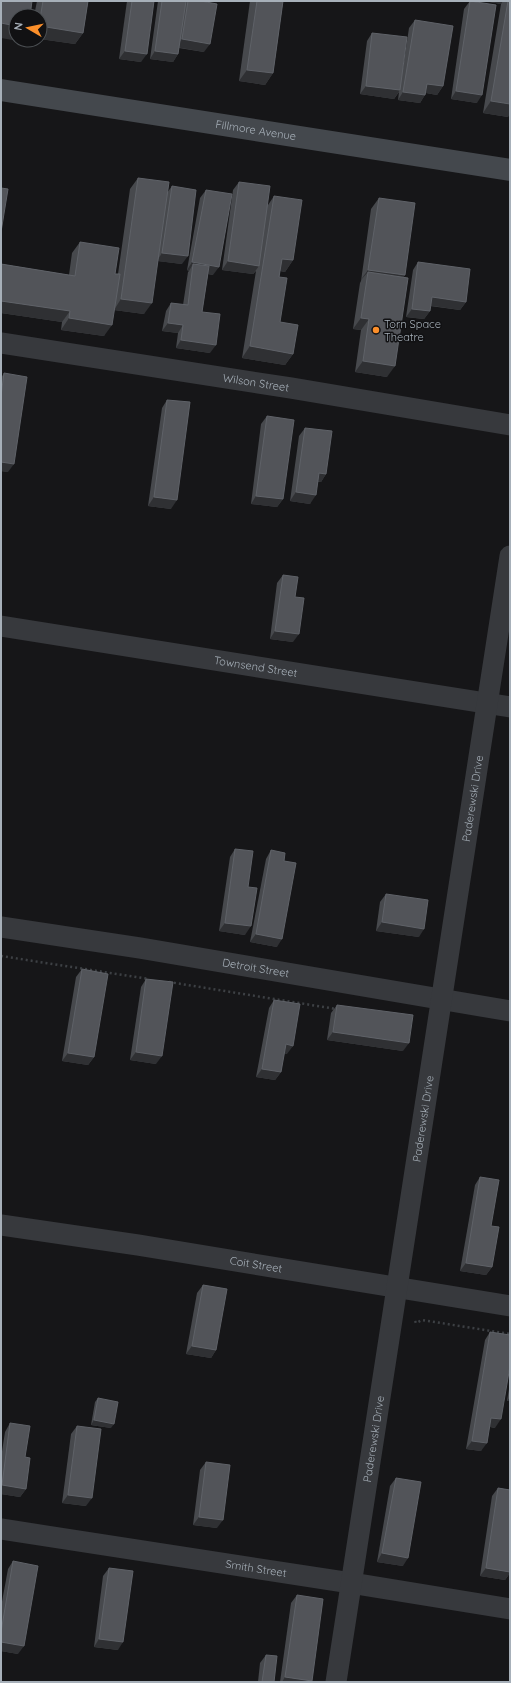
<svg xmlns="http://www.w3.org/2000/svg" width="511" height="1683" font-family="Quicksand,sans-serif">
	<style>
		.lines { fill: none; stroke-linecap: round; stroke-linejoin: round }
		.path { stroke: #3d4044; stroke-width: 2.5; stroke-dasharray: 2 3; stroke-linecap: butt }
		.street { stroke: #37393d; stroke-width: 21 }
		.secondary { stroke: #44484d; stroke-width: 22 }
		.wall { fill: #47494d }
		.shaded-wall { fill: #2f3033 }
		.building { fill: #525459; stroke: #5f6268 }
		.poi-dot { fill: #fc8f2a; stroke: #111113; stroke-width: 1.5 }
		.labels { text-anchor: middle; stroke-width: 3; stroke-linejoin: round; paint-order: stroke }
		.street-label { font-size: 11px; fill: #a7b0b9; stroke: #111113 }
		.poi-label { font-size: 11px; fill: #a7b0b9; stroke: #111113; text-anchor: start }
	</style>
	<rect width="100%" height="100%" fill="#161618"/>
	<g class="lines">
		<g class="path">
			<path d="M1,956L149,979"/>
			<path d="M169,982L336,1009"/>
			<path d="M415,1321L416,1323L422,1320L510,1334"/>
		</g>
		<g class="street">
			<path id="s1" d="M1,343L291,388L510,425"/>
			<path id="s2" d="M1,626L510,707"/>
			<path id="s3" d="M1,927L140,948L510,1011"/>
			<path id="s4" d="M1,1225L138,1245L510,1306"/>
			<path id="s5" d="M1,1529L351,1583L510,1609"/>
			<path id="s6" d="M336,1682L510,556"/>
		</g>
		<path class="secondary" id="s7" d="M1,90L510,170"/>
	</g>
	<g class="wall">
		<path d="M37,1H88L83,33L75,44L40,39V16H34Z"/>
		<path d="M127,1H154L141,62L119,59Z"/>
		<path d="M158,1H186L185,3L187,1H188L204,52L179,48L178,54L173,62L150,59Z"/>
		<path d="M250,1H283L273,73L265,85L239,81Z"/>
		<path d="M470,1L477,103L451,99L464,9Z"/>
		<path d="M484,1H510L508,117L483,113L501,4Z"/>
		<path d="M415,20L443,86L437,95L426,93L420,103L398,100L399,92L394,99L360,94L367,41L372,33L403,68L409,28Z"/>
		<path d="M138,178L167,193L172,186L182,264L158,261L144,314L114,310L104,336L61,330L62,322L1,313V264L69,275L72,253L80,242L115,274H118L130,189Z"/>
		<path d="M239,182L268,205L274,196L293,260L285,272L280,271L279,277L280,322L293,354L285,365L242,358L256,271L253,274L222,270L233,190Z"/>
		<path d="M206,190L213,275L208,274L202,312L210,353L176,348L178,333L162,331L166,311L171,303L183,305L188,272L189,271L187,270L200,198Z"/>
		<path d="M379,198L405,275L403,277L387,377L355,372L361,330L353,329L360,283L361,281L371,209Z"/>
		<path d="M418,262L466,302L460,310L430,306V311L424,319L406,317L413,270Z"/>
		<path d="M4,373L8,472L1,471V378Z"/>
		<path d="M167,400L171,509L148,506L162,408Z"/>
		<path d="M267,416L283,499L277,507L251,504L261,424Z"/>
		<path d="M305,428L326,474L321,482H318L310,504L290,501L299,436Z"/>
		<path d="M283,575L295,597L293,642L270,639L277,583Z"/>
		<path d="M235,849L248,887L245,935L219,931L230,857Z"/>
		<path d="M271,850L284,861L277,947L250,942L266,859Z"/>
		<path d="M386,894L419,937L376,931L380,902Z"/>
		<path d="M82,969L94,1057L88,1065L62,1061L76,977Z"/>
		<path d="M146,979L156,1064L130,1060L141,987Z"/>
		<path d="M274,1000L287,1054L284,1053L281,1072L275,1080L256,1077L269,1008Z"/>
		<path d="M337,1005L403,1051L327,1040L331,1013Z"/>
		<path d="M480,1177L491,1226L492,1267L486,1275L460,1271L475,1185Z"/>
		<path d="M203,1285L216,1350L211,1358L186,1354L197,1293Z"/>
		<path d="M490,1332L495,1428L490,1427L481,1451L466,1449L485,1340Z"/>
		<path d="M510,1383V1401H507Z"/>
		<path d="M98,1398L111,1428L91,1425L95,1402Z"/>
		<path d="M10,1423L25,1457L26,1489L20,1497L1,1494V1458L5,1432Z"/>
		<path d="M77,1426L86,1506L62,1503L71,1434Z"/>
		<path d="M206,1462L217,1528L193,1525L200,1470Z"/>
		<path d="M396,1478L403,1566L377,1562L390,1486Z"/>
		<path d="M498,1488L510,1490V1573L505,1580L480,1576L492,1496Z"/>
		<path d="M13,1561L18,1654L1,1651V1607L8,1569Z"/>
		<path d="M109,1568L118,1650L94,1647L103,1576Z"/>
		<path d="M297,1595L312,1682H280L291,1603Z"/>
		<path d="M266,1655L274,1682H258L260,1663Z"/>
	</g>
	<g class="shaded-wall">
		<path d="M484,1H503L501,4Z"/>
		<path d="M1,23L16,26V40H19L18,41L1,38Z"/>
		<path d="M40,26L83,33L75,44L40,39Z"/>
		<path d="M182,39L210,44L204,52L176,47Z"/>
		<path d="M125,51L147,54L141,62L119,59Z"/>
		<path d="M155,51L178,54L173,62L150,59Z"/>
		<path d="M247,70L273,73L265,85L239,81Z"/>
		<path d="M427,84L443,86L437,95L421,92Z"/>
		<path d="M366,86L400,90L394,99L360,94Z"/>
		<path d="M456,91L482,95L477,103L451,99Z"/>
		<path d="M403,92L425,95L420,103L398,100Z"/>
		<path d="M491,101L510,104V115L508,117L483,113Z"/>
		<path d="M162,253L188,256L182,264L157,261Z"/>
		<path d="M282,259L293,260L285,272L274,270Z"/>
		<path d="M228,261L259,266L253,274L222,270Z"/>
		<path d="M192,262L219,267L213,275L192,271L193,264L189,271L187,270Z"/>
		<path d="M368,270L405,275L397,287L368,272L360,281Z"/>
		<path d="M432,297L466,302L460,310L426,305Z"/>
		<path d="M121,299L152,303L144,314L114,310Z"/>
		<path d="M1,301L70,311L62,322L1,313Z"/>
		<path d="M412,309L430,311L424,319L406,317Z"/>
		<path d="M69,318L112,325L104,336L61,330Z"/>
		<path d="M361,318L369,319L361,330L353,329Z"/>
		<path d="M168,323L183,325L178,333L162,331Z"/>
		<path d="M181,340L216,345L210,353L176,348Z"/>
		<path d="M250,346L293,354L285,365L242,358Z"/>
		<path d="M363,361L395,366L387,377L355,372Z"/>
		<path d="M1,462L14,464L8,472L1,471Z"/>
		<path d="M319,473L326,474L321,482L313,481Z"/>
		<path d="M296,492L316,495L310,504L290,501Z"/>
		<path d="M256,496L283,499L277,507L251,504Z"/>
		<path d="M154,497L177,500L171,509L148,506Z"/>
		<path d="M275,631L299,634L293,642L270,639Z"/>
		<path d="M382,922L424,929L419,937L376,931Z"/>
		<path d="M225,923L251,926L245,935L219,931Z"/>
		<path d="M256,934L282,939L277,947L250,942Z"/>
		<path d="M333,1032L409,1043L403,1051L327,1040Z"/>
		<path d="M286,1044L293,1046L287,1054L280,1052Z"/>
		<path d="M136,1052L162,1056L156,1064L130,1060Z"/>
		<path d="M68,1053L94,1057L88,1065L62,1061Z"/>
		<path d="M262,1069L281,1072L275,1080L256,1077Z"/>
		<path d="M466,1263L492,1267L486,1275L460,1271Z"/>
		<path d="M192,1346L216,1350L211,1358L186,1354Z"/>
		<path d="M510,1397V1401H507Z"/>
		<path d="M491,1418L501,1419L495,1428L486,1426Z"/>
		<path d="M94,1420L114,1424L111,1428L91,1425Z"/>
		<path d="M472,1441L487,1443L481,1451L466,1449Z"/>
		<path d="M2,1485L26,1489L20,1497L1,1494Z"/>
		<path d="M68,1495L92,1498L86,1506L62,1503Z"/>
		<path d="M199,1517L223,1520L217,1528L193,1525Z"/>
		<path d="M382,1553L408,1558L403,1566L377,1562Z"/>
		<path d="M486,1568L510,1572V1573L505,1580L480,1576Z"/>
		<path d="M99,1639L123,1642L118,1650L94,1647Z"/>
		<path d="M1,1642L24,1646L18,1654L1,1651Z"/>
		<path d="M285,1677L312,1681V1682H282Z"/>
	</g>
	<g class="building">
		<path d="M1,1H32L30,16H16V26L1,23Z"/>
		<path d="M43,1H88L83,33L40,26V19Z"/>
		<path d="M132,1H154L147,54L125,51Z"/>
		<path d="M162,1H186L178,54L155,51Z"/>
		<path d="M188,1H201L217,4L210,44L182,39Z"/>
		<path d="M257,1H283L273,73L247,70Z"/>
		<path d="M470,1L496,5L482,95L456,91Z"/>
		<path d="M508,1H510V104L491,101Z"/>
		<path d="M415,20L453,26L443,86L427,84L425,95L403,92Z"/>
		<path d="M372,33L407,37L400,90L366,86Z"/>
		<path d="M138,178L169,182L152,303L121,299Z"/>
		<path d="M239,182L270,186L259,266L228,261Z"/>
		<path d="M172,186L196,190L188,256L162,253Z"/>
		<path d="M1,188L8,189L1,232Z"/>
		<path d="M206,190L232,194L219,267L192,262Z"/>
		<path d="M274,196L302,200L293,260L282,259L279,277L287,278L280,322L298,325L293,354L250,346Z"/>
		<path d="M379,198L415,203L405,275L368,270Z"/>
		<path d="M80,242L119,248L115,274H120L112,325L69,318L70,311L1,301V264L75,276Z"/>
		<path d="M418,262L470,269L466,302L432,297L430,311L412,309Z"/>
		<path d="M193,264L209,266L202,312L220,314L216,345L181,340L183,325L168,323L171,303L188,305Z"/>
		<path d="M368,272L408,278L395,366L363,361L369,319L361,318Z"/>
		<path d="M4,373L27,377L14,464L1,462V396Z"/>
		<path d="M167,400L190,402L177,500L154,497Z"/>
		<path d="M267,416L294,420L283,499L256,496Z"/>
		<path d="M305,428L332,431L326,474L319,473L316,495L296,492Z"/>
		<path d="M283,575L298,577L295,597L304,598L299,634L275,631Z"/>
		<path d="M235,849L253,851L248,887L257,888L251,926L225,923Z"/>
		<path d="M271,850L285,853L284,861L296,863L282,939L256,934Z"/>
		<path d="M386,894L428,900L424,929L382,922Z"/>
		<path d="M82,969L108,974L94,1057L68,1053Z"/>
		<path d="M146,979L173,982L162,1056L136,1052Z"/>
		<path d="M274,1000L300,1004L293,1046L286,1044L281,1072L262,1069Z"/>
		<path d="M337,1005L413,1015L409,1043L333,1032Z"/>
		<path d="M480,1177L499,1180L491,1226L499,1227L492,1267L466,1263Z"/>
		<path d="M203,1285L227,1289L216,1350L192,1346Z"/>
		<path d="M490,1332L510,1335V1366L501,1419L491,1418L487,1443L472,1441Z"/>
		<path d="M98,1398L118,1402L114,1424L94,1420Z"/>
		<path d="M10,1423L30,1426L25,1457L30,1458L26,1489L2,1485Z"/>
		<path d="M77,1426L101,1429L92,1498L68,1495Z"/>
		<path d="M206,1462L230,1465L223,1520L199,1517Z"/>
		<path d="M396,1478L421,1482L408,1558L382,1553Z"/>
		<path d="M498,1488L510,1490V1572L486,1568Z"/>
		<path d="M13,1561L38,1566L24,1646L1,1642V1632Z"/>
		<path d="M109,1568L133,1571L123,1642L99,1639Z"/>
		<path d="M297,1595L323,1599L312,1681L285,1677Z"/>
		<path d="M266,1655L277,1656L274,1682H262Z"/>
	</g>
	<circle class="poi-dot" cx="376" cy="330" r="4"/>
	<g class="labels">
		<g class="street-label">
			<text dy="4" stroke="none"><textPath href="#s7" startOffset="258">Fillmore Avenue</textPath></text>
			<text dy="4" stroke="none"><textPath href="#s1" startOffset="258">Wilson Street</textPath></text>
			<text dy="4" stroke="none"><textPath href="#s2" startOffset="258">Townsend Street</textPath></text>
			<text dy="4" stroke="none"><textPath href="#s6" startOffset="894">Paderewski Drive</textPath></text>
			<text dy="4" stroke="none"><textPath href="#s3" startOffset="258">Detroit Street</textPath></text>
			<text dy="4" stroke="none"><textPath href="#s6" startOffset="570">Paderewski Drive</textPath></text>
			<text dy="4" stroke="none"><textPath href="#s4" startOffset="258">Coit Street</textPath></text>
			<text dy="4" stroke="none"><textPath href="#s6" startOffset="246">Paderewski Drive</textPath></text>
			<text dy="4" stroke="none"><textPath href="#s5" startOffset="258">Smith Street</textPath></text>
		</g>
		<g class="poi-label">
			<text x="384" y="328">Torn Space<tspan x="384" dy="13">Theatre</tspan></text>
		</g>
	</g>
	<rect width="511" height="1683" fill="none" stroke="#a7b0b9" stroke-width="4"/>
	<g transform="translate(28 28) rotate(279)"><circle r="19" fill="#111113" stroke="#4d5155"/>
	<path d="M0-3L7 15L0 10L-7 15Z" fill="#fc8f2a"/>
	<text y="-6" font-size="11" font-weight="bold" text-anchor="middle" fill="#a7b0b9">N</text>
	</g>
</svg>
